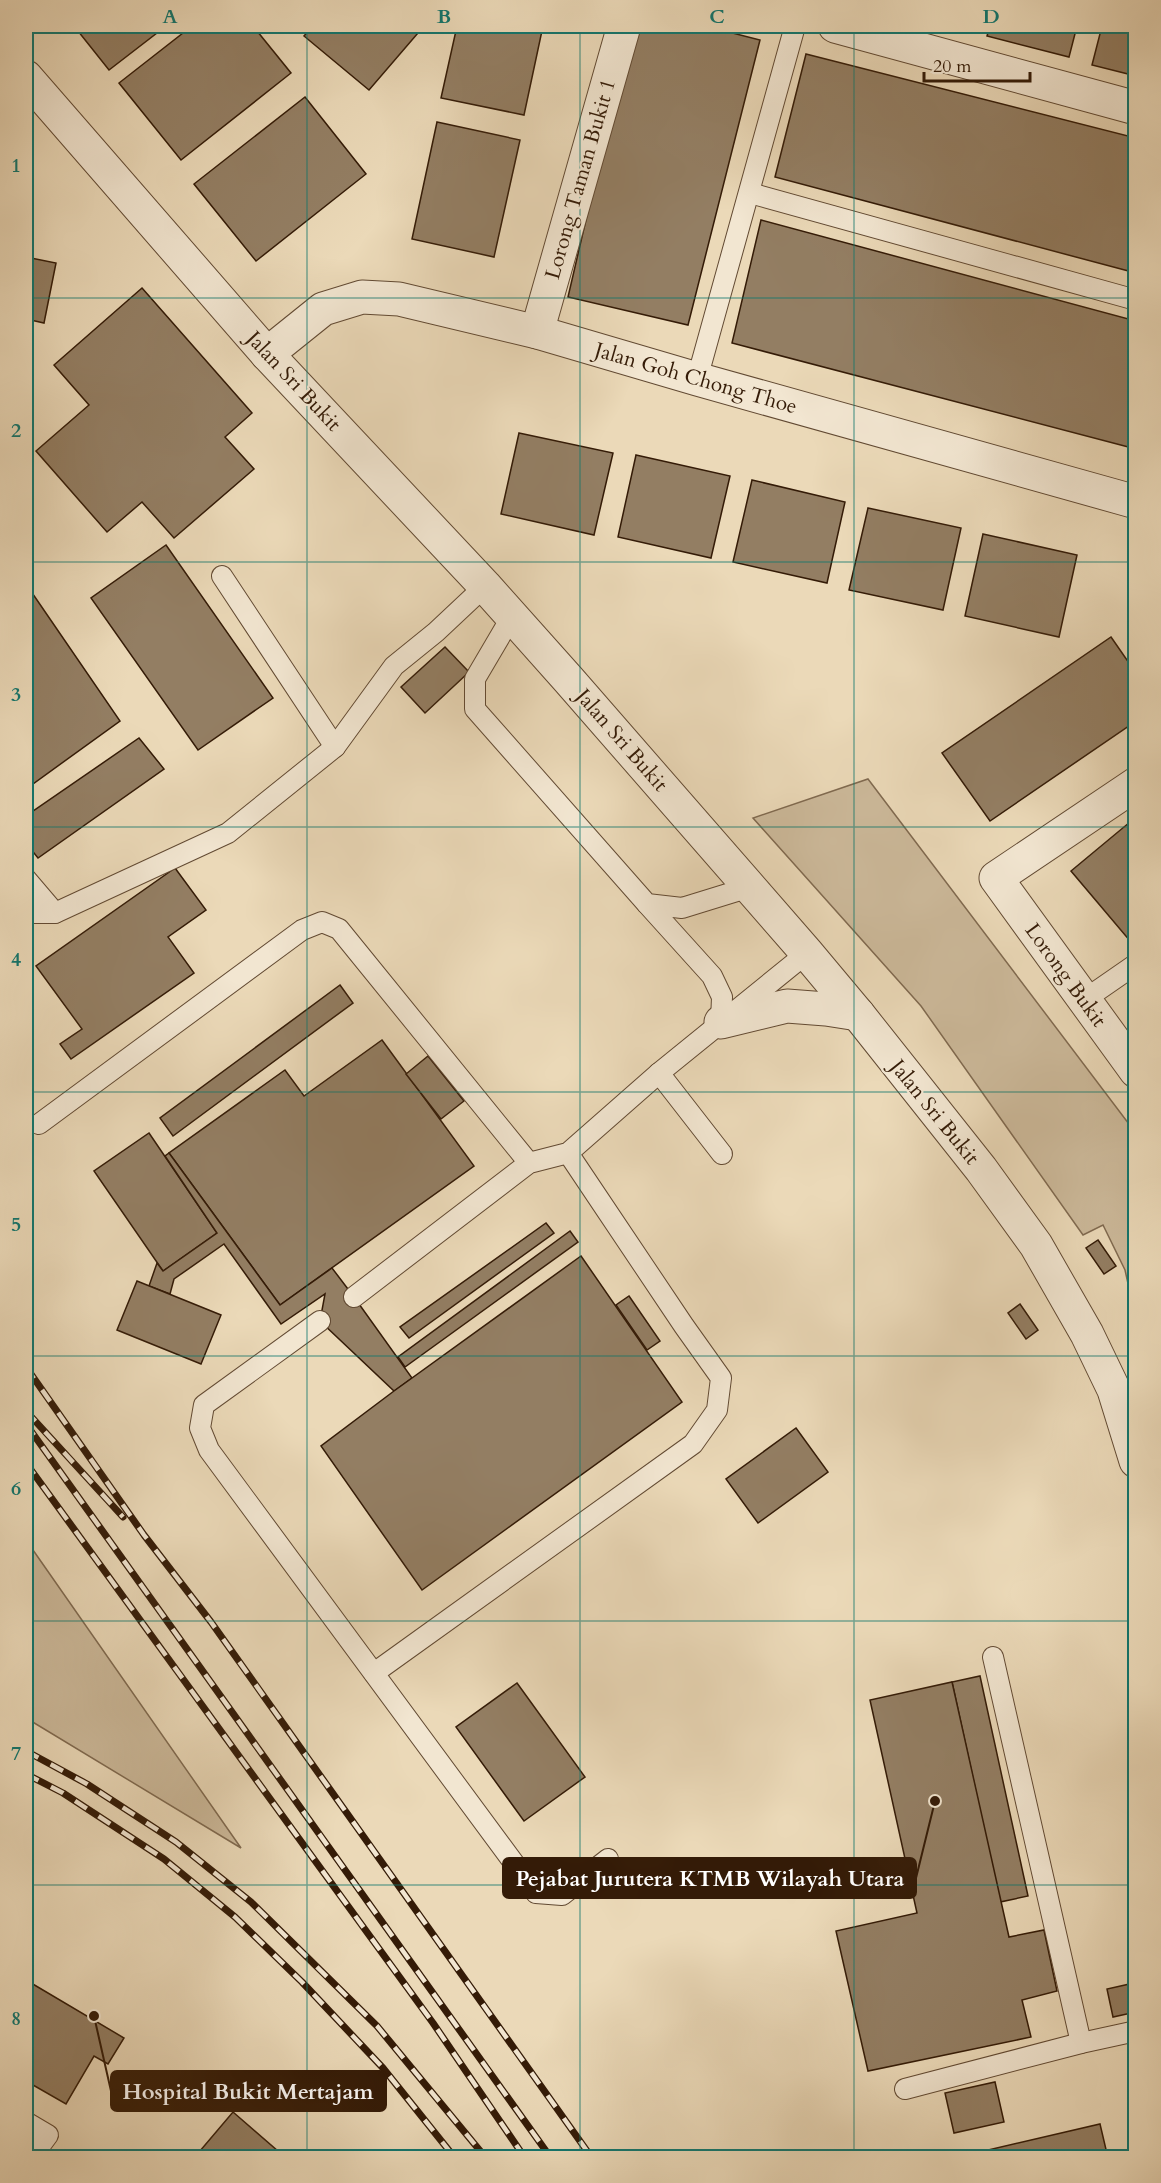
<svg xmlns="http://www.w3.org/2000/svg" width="1161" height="2183" font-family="Cardo,serif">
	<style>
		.green { fill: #ccb99a; stroke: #806a50; stroke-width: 1.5 }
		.building { fill: #937e63; stroke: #341b07; stroke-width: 1.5 }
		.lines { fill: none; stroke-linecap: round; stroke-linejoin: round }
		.service-casing { stroke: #624a33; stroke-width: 22 }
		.minor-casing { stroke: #624a33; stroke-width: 35 }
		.tertiary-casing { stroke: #624a33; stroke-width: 35 }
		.service { stroke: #f2e6d1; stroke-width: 20 }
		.minor { stroke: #f2e6d1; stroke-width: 33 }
		.tertiary { stroke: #f2e6d1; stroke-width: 33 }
		.rail-casing { stroke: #341b07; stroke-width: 7 }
		.rail { stroke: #f2e6d1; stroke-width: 4.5; stroke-dasharray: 14; stroke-linecap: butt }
		.grid { fill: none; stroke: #0f766e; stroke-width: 1.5; stroke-opacity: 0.55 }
		.labels { text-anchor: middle; stroke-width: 4.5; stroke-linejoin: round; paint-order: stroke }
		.street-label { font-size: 21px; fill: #341b07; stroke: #f2e6d1 }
		.leader { fill: none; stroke: #341b07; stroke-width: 2 }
		.callout-dot { fill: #341b07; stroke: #f2e6d1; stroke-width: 2 }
		.callout { fill: #341b07; stroke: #341b07; stroke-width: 2 }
		.callout-label { font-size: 22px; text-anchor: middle; font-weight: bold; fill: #fff }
		.neatline { fill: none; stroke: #0f766e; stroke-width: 2 }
		.grid-label { font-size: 20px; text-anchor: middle; font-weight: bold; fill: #0f766e }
	</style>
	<rect width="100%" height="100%" fill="#ebd9b8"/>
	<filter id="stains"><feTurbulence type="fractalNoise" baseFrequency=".00333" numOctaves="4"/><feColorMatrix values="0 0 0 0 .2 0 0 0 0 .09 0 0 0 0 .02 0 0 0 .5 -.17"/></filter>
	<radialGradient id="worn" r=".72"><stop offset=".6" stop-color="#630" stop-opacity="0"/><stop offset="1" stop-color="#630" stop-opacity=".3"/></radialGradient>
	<g class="green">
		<path d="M868,779L1135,1132V1315L1125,1270L1103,1225L1083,1235L921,1006L753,818Z"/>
		<path d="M26,1540L241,1848L26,1718Z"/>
	</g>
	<g class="building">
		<path d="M74,26H166L109,70Z"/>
		<path d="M192,26H253L291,73L181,160L119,83Z"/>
		<path d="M313,26H424L369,90L304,36Z"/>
		<path d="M457,26H543L524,115L441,98Z"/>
		<path d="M631,26H705L760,40L688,325L568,297Z"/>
		<path d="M990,26H1077L1069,57L987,36Z"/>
		<path d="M1102,26H1136V76L1092,65Z"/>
		<path d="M806,54L1136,138V273L775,177Z"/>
		<path d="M305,97L366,174L256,261L194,184Z"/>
		<path d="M437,122L520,140L494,257L412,239Z"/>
		<path d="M761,220L1136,321V449L732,343Z"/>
		<path d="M26,257L56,263L44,323L26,319Z"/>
		<path d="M142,288L252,413L225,437L254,469L174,538L142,502L107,532L36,451L89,405L54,365Z"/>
		<path d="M519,433L613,453L594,535L501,514Z"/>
		<path d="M636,455L730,476L711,558L618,537Z"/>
		<path d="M752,480L845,502L827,583L733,562Z"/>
		<path d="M868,508L961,528L943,610L849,590Z"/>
		<path d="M983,534L1077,555L1059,637L965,616Z"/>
		<path d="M166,545L273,698L198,750L91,598Z"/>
		<path d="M26,584L120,721L26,789Z"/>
		<path d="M1111,637L1136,673V721L990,821L942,753Z"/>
		<path d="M445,647L469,672L425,713L401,687Z"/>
		<path d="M139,738L164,769L38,858L26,843V816Z"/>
		<path d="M1136,817V948L1071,871Z"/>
		<path d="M175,868L206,910L168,937L194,973L71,1059L60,1044L82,1029L36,966Z"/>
		<path d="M340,985L353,1003L173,1136L160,1118Z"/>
		<path d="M382,1040L474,1166L280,1305L169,1153L285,1070L304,1096Z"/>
		<path d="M428,1056L464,1101L441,1119L406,1074Z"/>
		<path d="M149,1133L217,1233L163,1271L94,1171Z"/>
		<path d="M169,1153L280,1305L332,1268L354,1297L412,1378L394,1391L320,1321L325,1294L281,1324L224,1244L174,1279L170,1294L149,1286L157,1263L163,1271L217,1233L165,1156Z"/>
		<path d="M546,1223L554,1233L409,1338L400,1327Z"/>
		<path d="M570,1231L578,1242L405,1367L398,1357Z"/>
		<path d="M1098,1240L1116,1266L1104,1274L1086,1248Z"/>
		<path d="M581,1256L682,1402L422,1590L321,1446L394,1391Z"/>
		<path d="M137,1281L221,1315L201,1364L117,1330Z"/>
		<path d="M629,1296L660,1341L647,1350L616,1305Z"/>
		<path d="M1020,1304L1038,1330L1026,1339L1008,1313Z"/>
		<path d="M796,1428L828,1472L758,1523L726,1479Z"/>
		<path d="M980,1676L1028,1896L1000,1902L952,1682Z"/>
		<path d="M952,1682L1009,1937L1044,1930L1057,1991L1022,2000L1031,2037L868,2071L836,1931L917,1913L870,1700Z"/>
		<path d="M517,1683L585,1777L524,1821L456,1727Z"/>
		<path d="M26,1980L124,2038L108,2064L94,2056L66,2104L26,2081Z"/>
		<path d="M1134,1983L1136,2012L1113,2017L1107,1989Z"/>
		<path d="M995,2082L1004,2122L954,2133L945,2093Z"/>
		<path d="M233,2112L286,2158H194Z"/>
		<path d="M1100,2124L1108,2158H954Z"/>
	</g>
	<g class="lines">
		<g class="service-casing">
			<g id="service">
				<path d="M750,193L1136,300"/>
				<path d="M697,379L795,26"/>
				<path d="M222,576L335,747"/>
				<path d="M512,616L475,679V709L647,904L682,908L750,887"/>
				<path d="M26,879L55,913"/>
				<path d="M647,904L712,976L722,997L721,1022"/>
				<path d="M26,913H55L228,833L335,747L394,666L436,632L485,586"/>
				<path d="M1084,1000L1136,964"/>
				<path d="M659,1073L722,1154"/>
				<path d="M39,1124L302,930L322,922L339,929L529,1163"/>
				<path d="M354,1297L529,1163L568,1153L659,1073L807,953"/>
				<path d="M320,1321L204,1405L200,1428L209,1450L536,1893L562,1895L608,1859"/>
				<path d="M993,1657L1081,2043"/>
				<path d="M374,1673L693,1444L717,1410L721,1378L684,1326L568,1153"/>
				<path d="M905,2089L1081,2043L1136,2031"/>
				<path d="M26,2122L48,2135L31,2158"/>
			</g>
		</g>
		<g class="minor-casing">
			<g id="minor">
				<path d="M835,26L1136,108"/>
				<path d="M537,332L624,26"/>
				<path d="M267,354L323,309L362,297L399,299L537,332L697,379L1136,502"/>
				<path d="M1136,784L996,878L1136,1071"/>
			</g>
		</g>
		<g class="tertiary-casing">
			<g id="tertiary">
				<path d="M26,77L267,354L485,586L568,679L807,953L858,1014L981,1169L1036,1245L1087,1334L1114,1390L1136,1461"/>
				<path d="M721,1022L787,1006L826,1009L858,1014"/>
			</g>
		</g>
		<use href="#service" class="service"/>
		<use href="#minor" class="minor"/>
		<use href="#tertiary" class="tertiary"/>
		<g class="rail-casing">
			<g id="rail">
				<path d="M26,1367L144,1535L211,1622L592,2158"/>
				<path d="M26,1411L123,1517"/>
				<path d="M26,1424L551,2158"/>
				<path d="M26,1463L433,2023L525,2158"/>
				<path d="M26,1751L87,1784L176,1842L251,1902L377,2026L486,2158"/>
				<path d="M26,1774L63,1793L164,1859L235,1917L302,1982L383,2068L455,2158"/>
			</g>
		</g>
		<use href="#rail" class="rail"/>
	</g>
	<path class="grid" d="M307,26V2158M580,26V2158M854,26V2158M26,298H1136M26,562H1136M26,827H1136M26,1092H1136M26,1356H1136M26,1621H1136M26,1885H1136"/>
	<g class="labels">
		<g class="street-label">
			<text transform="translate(580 179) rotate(-74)" y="7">Lorong Taman Bukit 1</text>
			<text transform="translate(696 378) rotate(16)" y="7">Jalan Goh Chong Thoe</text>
			<text transform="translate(294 381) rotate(47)" y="7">Jalan Sri Bukit</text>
			<text transform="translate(622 740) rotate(49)" y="7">Jalan Sri Bukit</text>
			<text transform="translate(1066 975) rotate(54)" y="7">Lorong Bukit</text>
			<text transform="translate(935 1112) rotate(51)" y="7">Jalan Sri Bukit</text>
		</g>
	</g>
	<path class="leader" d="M935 1801L916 1878M94 2016L111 2091"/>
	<g class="callout-dot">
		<circle cx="935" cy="1801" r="6"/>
		<circle cx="94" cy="2016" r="6"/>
	</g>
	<g class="callout">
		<rect x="503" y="1858" width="413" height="40" rx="6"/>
		<rect x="111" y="2071" width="275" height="40" rx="6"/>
	</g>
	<g class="callout-label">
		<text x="710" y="1886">Pejabat Jurutera KTMB Wilayah Utara</text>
		<text x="248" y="2099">Hospital Bukit Mertajam</text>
	</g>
	<rect width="1161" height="2183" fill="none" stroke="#ebd9b8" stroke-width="66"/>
	<path d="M924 72v9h106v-9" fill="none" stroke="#341b07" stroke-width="3"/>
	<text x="933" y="72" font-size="18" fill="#341b07" stroke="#f2e6d1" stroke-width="4.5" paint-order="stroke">20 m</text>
	<rect x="33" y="33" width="1095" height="2117" class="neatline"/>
	<g class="grid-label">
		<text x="170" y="23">A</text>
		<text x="444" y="23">B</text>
		<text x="717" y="23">C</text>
		<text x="991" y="23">D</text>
		<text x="16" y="172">1</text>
		<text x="16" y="437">2</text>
		<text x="16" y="701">3</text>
		<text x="16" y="966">4</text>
		<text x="16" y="1231">5</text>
		<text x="16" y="1495">6</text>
		<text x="16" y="1760">7</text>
		<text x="16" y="2025">8</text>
	</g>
	<rect width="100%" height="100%" filter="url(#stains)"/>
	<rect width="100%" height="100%" fill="url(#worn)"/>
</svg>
